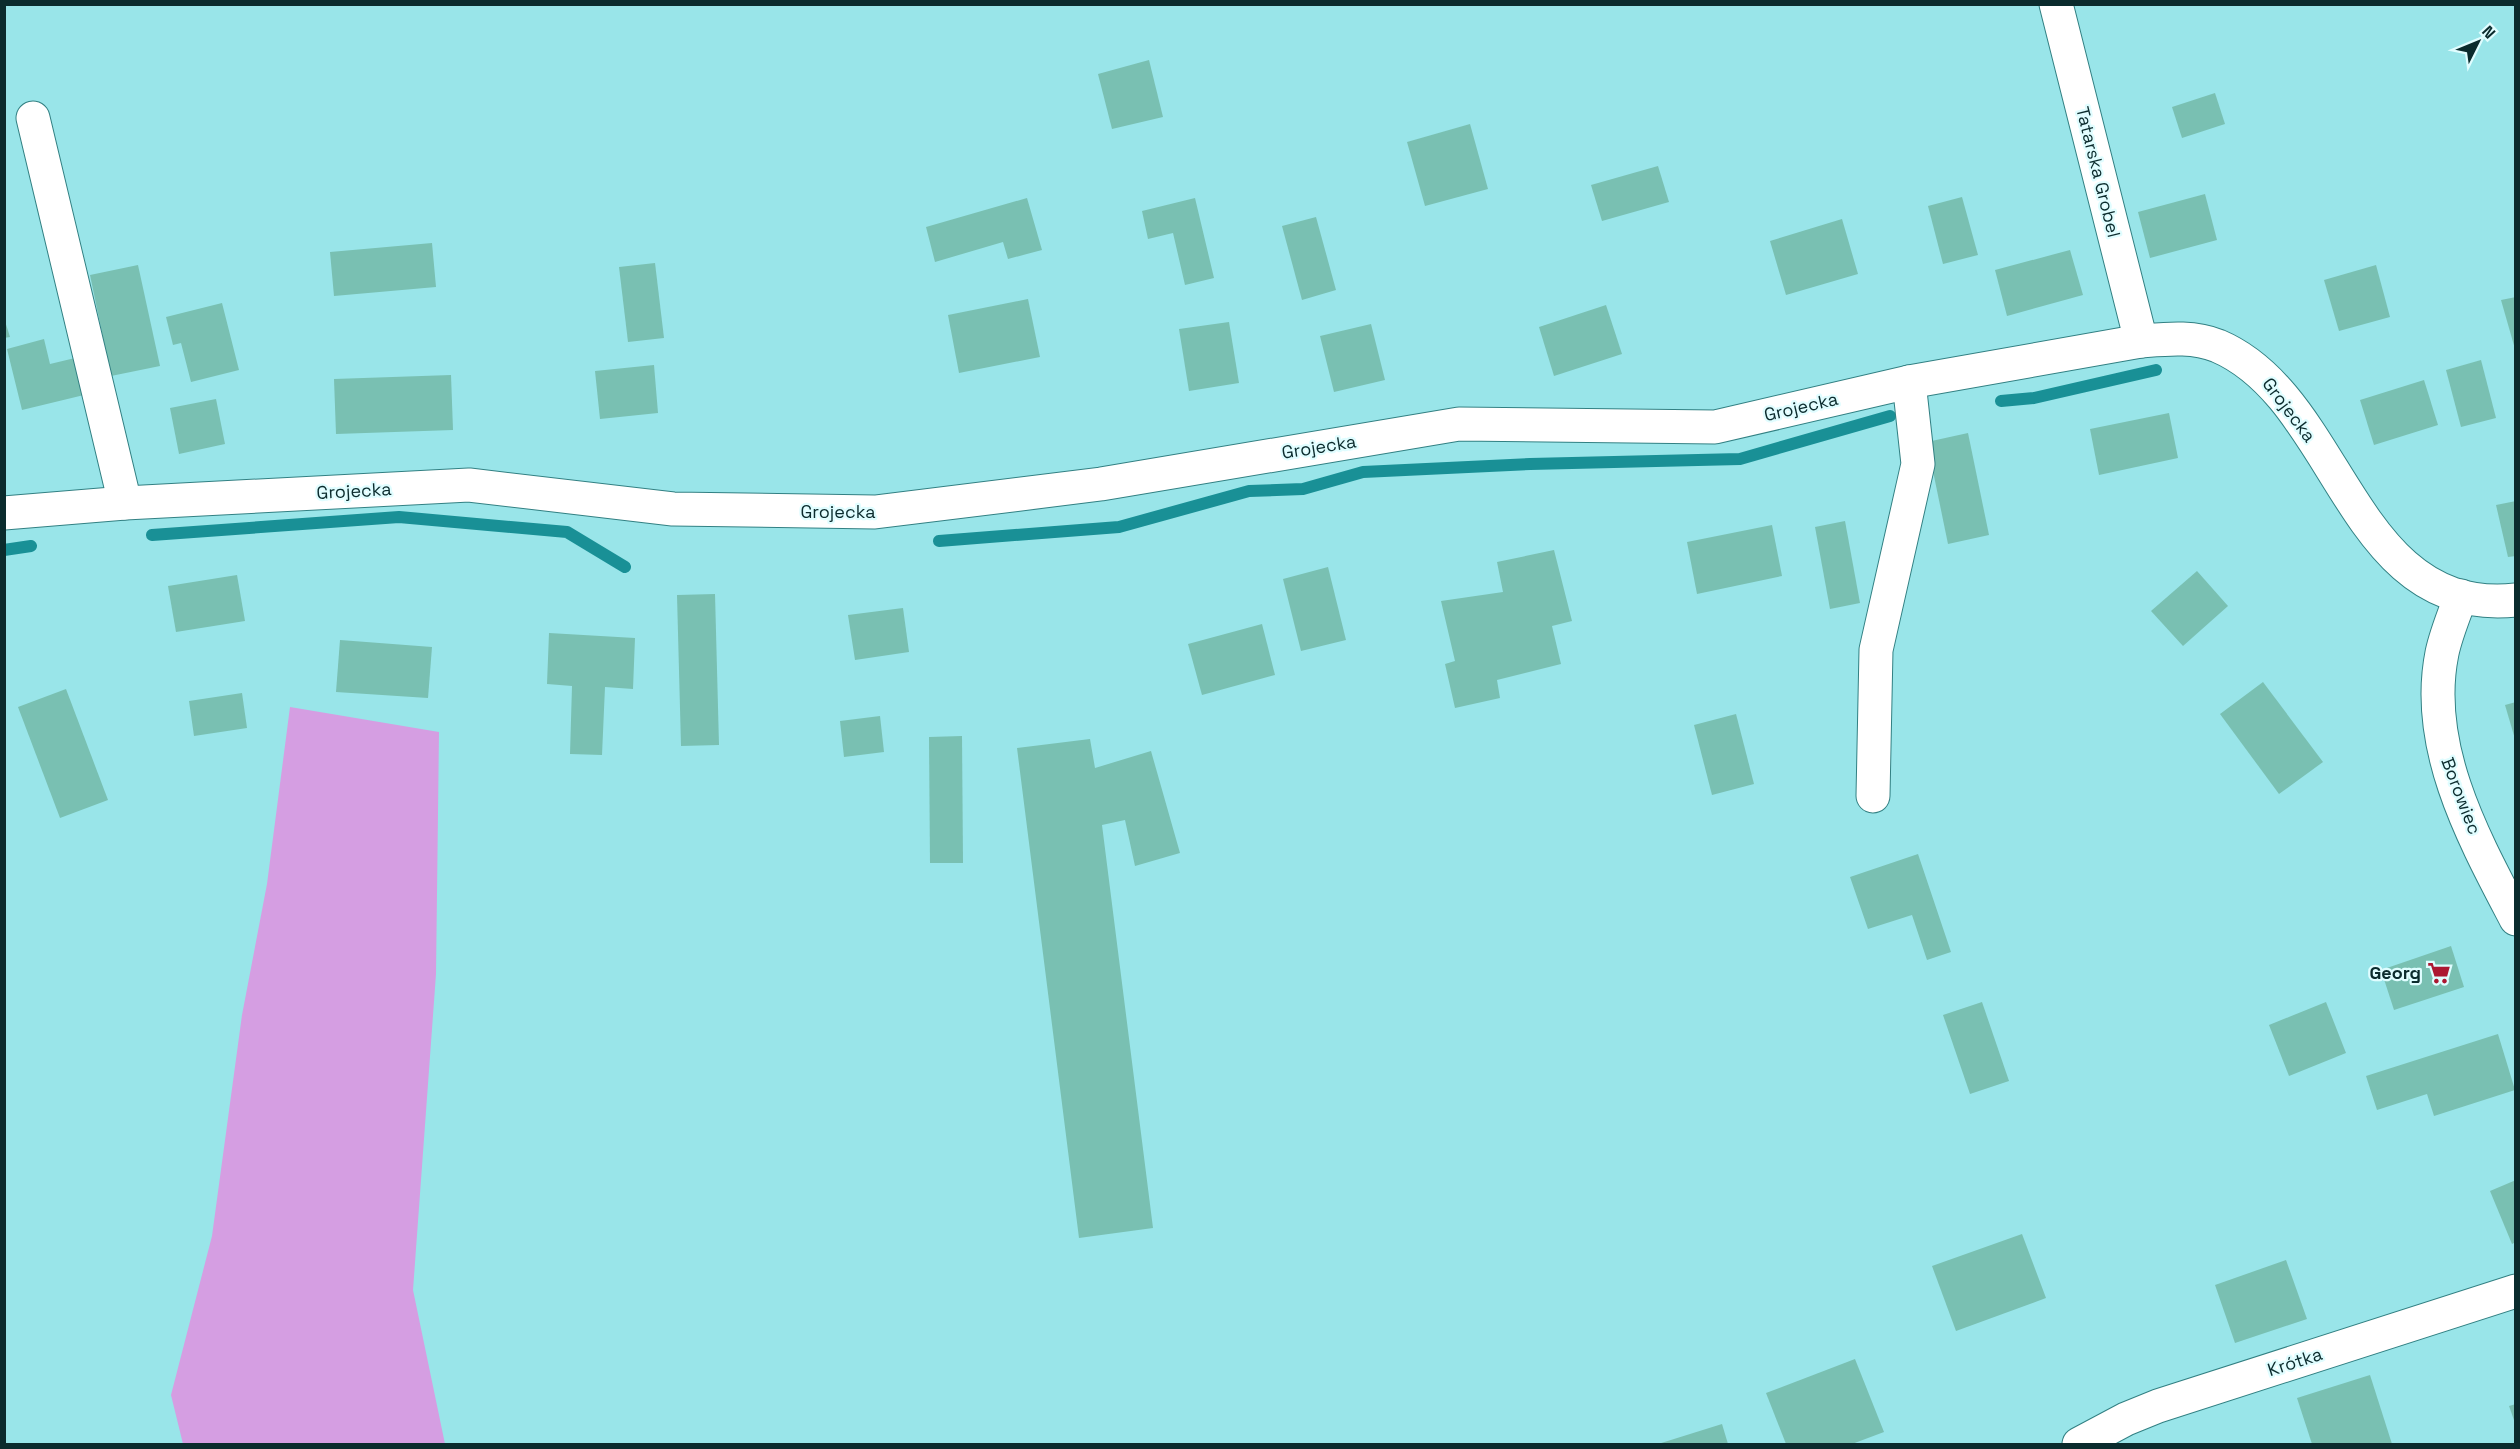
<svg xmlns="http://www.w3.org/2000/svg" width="2520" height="1449" font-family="'Space Grotesk',sans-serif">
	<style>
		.green { fill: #d59ee2 }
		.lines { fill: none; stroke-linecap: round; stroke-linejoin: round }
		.stream { stroke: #199096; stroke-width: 12 }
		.building { fill: #79c0b2 }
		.minor-casing { stroke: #328083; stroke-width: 35 }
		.minor { stroke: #fff; stroke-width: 33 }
		.labels { text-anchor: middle; stroke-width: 4.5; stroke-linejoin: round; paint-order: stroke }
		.street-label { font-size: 18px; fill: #0b2b2d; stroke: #e0fdff }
		.poi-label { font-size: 18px; font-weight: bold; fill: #0b2b2d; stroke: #e0fdff; text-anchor: end }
	</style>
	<rect width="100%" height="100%" fill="#99e5e9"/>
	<path class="green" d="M290,707L439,732L436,974L413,1290L445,1444H183L171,1395L212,1236L242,1015L267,884Z"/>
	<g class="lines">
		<g class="stream">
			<path d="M2001,401L2034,398L2156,370"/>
			<path d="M152,535L399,517L567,532L625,567"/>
			<path d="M939,541L1119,527L1249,491L1303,489L1363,472L1530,464L1740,459L1890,416"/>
			<path d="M4,550L31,546"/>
		</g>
	</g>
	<g class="building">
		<path d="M1149,60L1163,117L1112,129L1098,74Z"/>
		<path d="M2215,93L2225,124L2182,138L2172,107Z"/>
		<path d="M1470,124L1488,189L1425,206L1407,142Z"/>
		<path d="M1658,166L1669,202L1602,221L1591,185Z"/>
		<path d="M2205,194L2217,240L2150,258L2138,212Z"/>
		<path d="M1962,197L1978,255L1943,264L1928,206Z"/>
		<path d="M1027,198L1042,250L1008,259L1003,242L935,262L926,227Z"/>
		<path d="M1195,198L1214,278L1185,285L1173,233L1148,239L1142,211Z"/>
		<path d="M1316,217L1336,290L1302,300L1282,226Z"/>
		<path d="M1842,219L1858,274L1786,295L1770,241Z"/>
		<path d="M432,243L436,287L334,296L330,252Z"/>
		<path d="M2070,250L2083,295L2007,316L1995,270Z"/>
		<path d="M655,263L664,338L628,342L619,267Z"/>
		<path d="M138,265L160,366L111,376L90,275Z"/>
		<path d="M2376,265L2390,317L2339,331L2324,280Z"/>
		<path d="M2516,297V349H2515L2501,300Z"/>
		<path d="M1028,299L1040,357L959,373L948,315Z"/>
		<path d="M222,303L239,370L191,382L181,343L173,345L166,317Z"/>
		<path d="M1606,305L1622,354L1554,376L1539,327Z"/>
		<path d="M4,318L10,337L4,338Z"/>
		<path d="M1229,322L1239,383L1189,391L1179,329Z"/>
		<path d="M1371,324L1385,380L1334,392L1320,336Z"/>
		<path d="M44,339L50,364L75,358L84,395L22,410L7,349Z"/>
		<path d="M2481,360L2496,418L2461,427L2446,370Z"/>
		<path d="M654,365L658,413L600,419L595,371Z"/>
		<path d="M451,375L453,430L336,434L334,379Z"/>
		<path d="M2424,380L2438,425L2374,445L2360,400Z"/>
		<path d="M216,399L225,444L179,454L170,408Z"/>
		<path d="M2169,413L2178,458L2099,475L2090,429Z"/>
		<path d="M1968,433L1989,535L1948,544L1927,442Z"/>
		<path d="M2516,501V556L2508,557L2496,505Z"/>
		<path d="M1845,521L1860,603L1830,609L1815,527Z"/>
		<path d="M1772,525L1782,576L1697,594L1687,542Z"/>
		<path d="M1554,550L1572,621L1552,626L1561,664L1497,680L1500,698L1455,708L1445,664L1455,661L1441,601L1503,592L1497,562Z"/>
		<path d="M1328,567L1346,640L1301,651L1283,579Z"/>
		<path d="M2197,571L2228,606L2183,646L2151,611Z"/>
		<path d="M237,575L245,621L176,632L168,586Z"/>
		<path d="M715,594L719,745L681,746L677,595Z"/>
		<path d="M903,608L909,652L855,660L848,615Z"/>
		<path d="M1262,624L1275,675L1202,695L1188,644Z"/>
		<path d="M549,633L635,638L633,689L605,687L602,755L570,754L572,686L547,684Z"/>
		<path d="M340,640L432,647L428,698L336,692Z"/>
		<path d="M2263,682L2323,762L2279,794L2220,714Z"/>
		<path d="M66,689L108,800L60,818L18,707Z"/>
		<path d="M242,693L247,728L194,736L189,701Z"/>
		<path d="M2516,702V739H2515L2505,705Z"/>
		<path d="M1736,714L1754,784L1712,795L1694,725Z"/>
		<path d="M880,716L884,752L844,757L840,721Z"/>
		<path d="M962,736L963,863H930L929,737Z"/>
		<path d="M1090,739L1095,768L1151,751L1180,853L1135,866L1125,820L1102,825L1153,1228L1079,1238L1017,748Z"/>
		<path d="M1918,854L1951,952L1927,960L1912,915L1868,929L1850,877Z"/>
		<path d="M2451,946L2464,987L2394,1010L2381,970Z"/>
		<path d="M1982,1002L2009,1081L1970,1094L1943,1015Z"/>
		<path d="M2326,1002L2346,1053L2289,1076L2269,1025Z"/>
		<path d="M2498,1034L2515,1090L2434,1116L2427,1094L2377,1110L2366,1076Z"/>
		<path d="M2516,1180V1242L2512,1244L2490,1191Z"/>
		<path d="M2022,1234L2046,1298L1956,1331L1932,1266Z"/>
		<path d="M2286,1260L2307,1319L2235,1343L2215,1285Z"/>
		<path d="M1855,1359L1884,1432L1852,1444H1786L1766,1393Z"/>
		<path d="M2370,1375L2392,1444H2312L2297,1398Z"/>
		<path d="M2516,1404V1423H2515L2509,1406Z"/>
		<path d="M1722,1424L1728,1444H1658Z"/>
	</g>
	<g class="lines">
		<g class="minor-casing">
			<g id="minor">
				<path d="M2056,4L2141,341"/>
				<path d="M33,118L125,503"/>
				<path d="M4,513L125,503L469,485L673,509L875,512L1101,484L1459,424L1715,427L1909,382L2141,341C2167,339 2193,336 2218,346C2342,399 2350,618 2516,600"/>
				<path d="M2461,596C2454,615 2446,634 2442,653C2423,747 2474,839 2516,919"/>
				<path d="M1873,796L1876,650L1918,464L1909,382"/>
				<path d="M2079,1444L2126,1419L2158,1406L2516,1291"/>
			</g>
		</g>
		<use href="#minor" class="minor"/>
	</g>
	<defs>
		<g id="supermarket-bare" transform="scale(1.8)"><path d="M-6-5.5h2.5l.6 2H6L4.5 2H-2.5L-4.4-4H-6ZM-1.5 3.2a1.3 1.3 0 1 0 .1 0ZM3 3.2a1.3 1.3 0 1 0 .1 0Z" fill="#ac1731" stroke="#e0fdff" stroke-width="2.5" paint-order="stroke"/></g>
	</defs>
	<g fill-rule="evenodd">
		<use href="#supermarket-bare" x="2439" y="973"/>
	</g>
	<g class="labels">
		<g class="street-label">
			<text transform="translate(2098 172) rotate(76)" y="6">Tatarska Grobel</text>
			<text transform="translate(1801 407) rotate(-13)" y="6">Grojecka</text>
			<text transform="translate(2289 410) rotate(53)" y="6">Grojecka</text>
			<text transform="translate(1319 447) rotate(-9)" y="6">Grojecka</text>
			<text transform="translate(354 491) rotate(-3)" y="6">Grojecka</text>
			<text x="838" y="518">Grojecka</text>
			<text transform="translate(2461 796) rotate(69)" y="6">Borowiec</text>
			<text transform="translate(2295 1362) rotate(-18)" y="6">Krótka</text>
		</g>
		<g class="poi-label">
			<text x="2421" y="979">Georg</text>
		</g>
	</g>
	<rect width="2520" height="1449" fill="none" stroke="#0b2b2d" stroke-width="12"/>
	<g transform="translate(2478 42) rotate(47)" stroke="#e0fdff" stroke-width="4.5" paint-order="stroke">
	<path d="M0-4.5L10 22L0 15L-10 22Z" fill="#0b2b2d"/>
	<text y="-9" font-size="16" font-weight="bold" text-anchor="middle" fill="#0b2b2d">N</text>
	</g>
</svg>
